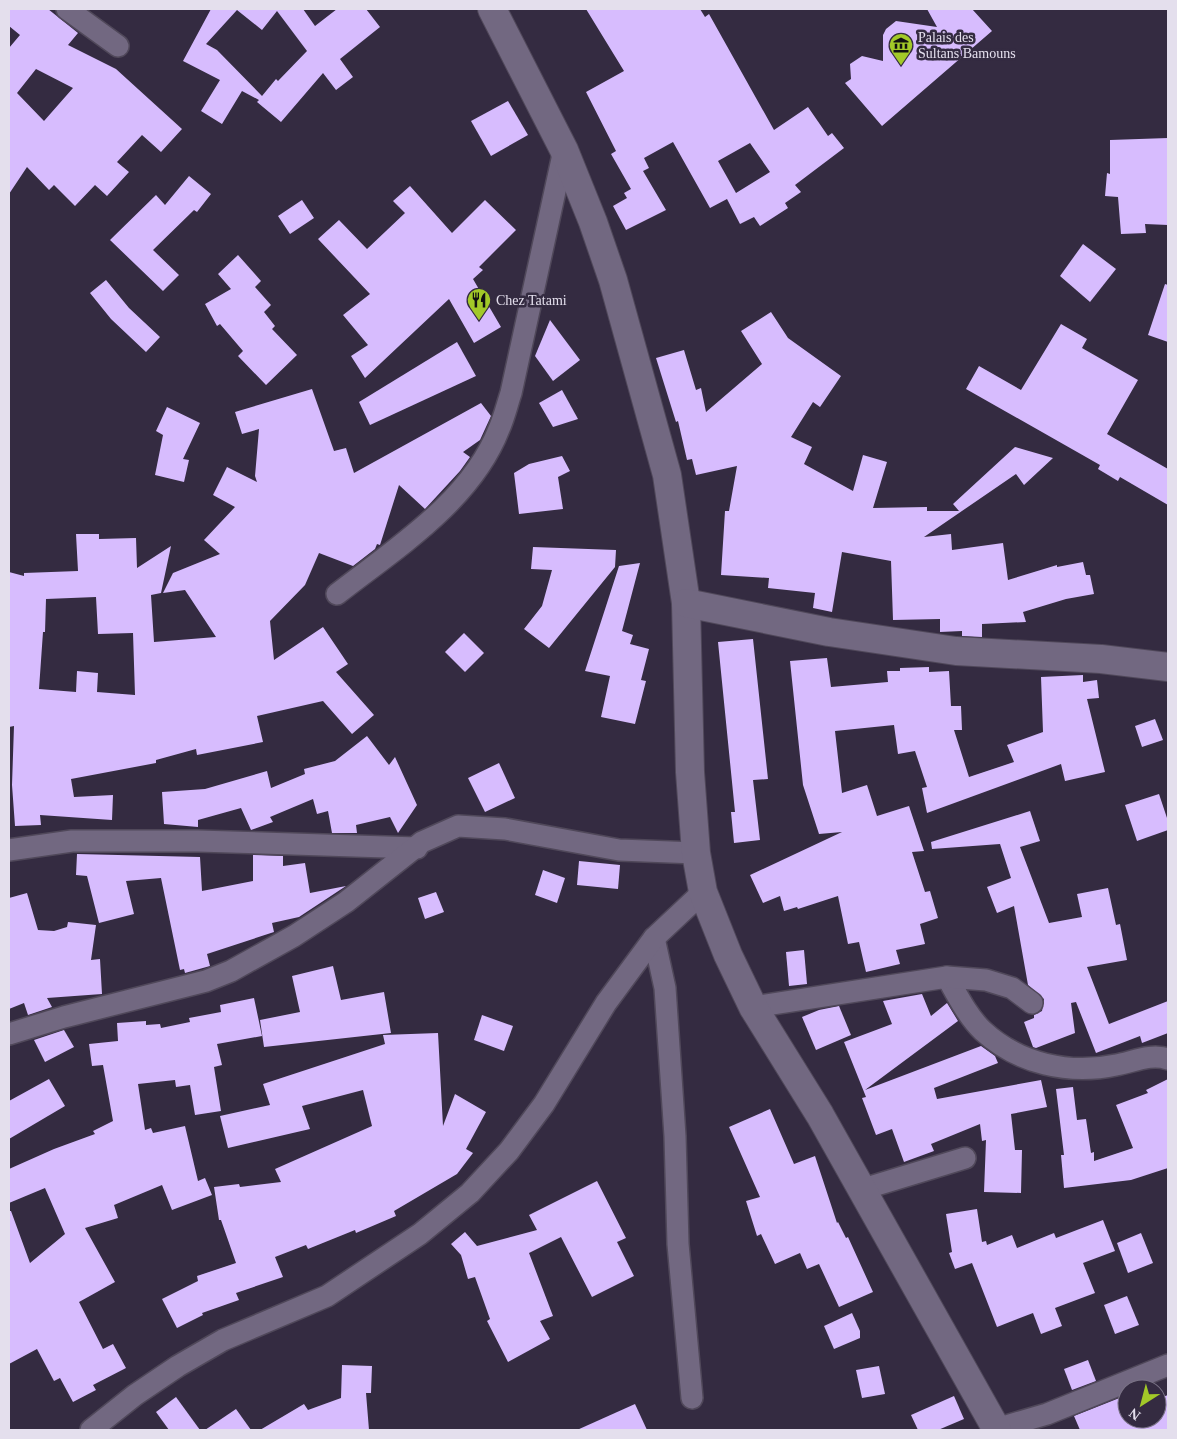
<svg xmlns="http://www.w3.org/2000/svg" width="1177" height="1439" font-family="Georgia,serif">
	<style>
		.building { fill: #d7bcfe; fill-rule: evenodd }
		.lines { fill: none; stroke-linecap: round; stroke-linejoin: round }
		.street-casing { stroke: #50485a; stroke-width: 24 }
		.secondary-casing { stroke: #50485a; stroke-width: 30 }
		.street { stroke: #726881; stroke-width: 21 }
		.secondary { stroke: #726881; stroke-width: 28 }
		.labels { text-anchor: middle; stroke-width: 5; stroke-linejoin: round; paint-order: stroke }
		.poi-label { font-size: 14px; fill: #e4dfed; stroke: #342b41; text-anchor: start }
	</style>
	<rect width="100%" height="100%" fill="#342b41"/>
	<g class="building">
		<path d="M9,9H48L78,33L68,45L116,69L182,129L161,152L142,135L117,162L129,172L107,196L95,185L75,206L54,185L49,190L27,167L9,194V48L20,35L9,26ZM36,69L73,88L44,121L17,93Z"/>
		<path d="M211,9H303L315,26L337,9H366L380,27L340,59L353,77L336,90L323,73L281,122L257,102L259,100L242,91L222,124L201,111L220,80L183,61ZM237,10L262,30L277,11L307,51L278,81L276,79L262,96L217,50L206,44Z"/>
		<path d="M586,9H700L705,17L709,14L774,130L808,107L828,136L832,133L844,148L795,185L801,192L785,203L788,208L760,226L754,217L740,224L727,199L710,208L673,142L644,158L649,168L643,171L666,210L626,230L613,206L627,198L624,193L631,189L611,154L616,151L586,92L624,71ZM750,143L770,172L736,193L718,161Z"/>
		<path d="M927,9H972L992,31L882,126L845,83L851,79L850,64L862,56L883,61V35L886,29L896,21L937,27Z"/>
		<path d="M508,101L528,135L491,156L471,121Z"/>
		<path d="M1168,138V225L1145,224L1146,233L1121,234L1118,197L1105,196L1107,173L1110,174V140Z"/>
		<path d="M189,176L211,194L197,212L194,210L153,250L179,275L163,291L110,240L156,195L165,205Z"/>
		<path d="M410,186L452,233L485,200L516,230L479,267L483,270L473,279L501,327L474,343L449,299L365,378L351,356L368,345L343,315L370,294L318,239L339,220L367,249L405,213L393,201Z"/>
		<path d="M302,200L314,218L290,234L278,216Z"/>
		<path d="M1083,244L1116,269L1090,302L1060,276Z"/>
		<path d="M238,255L261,281L255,287L271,305L264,312L275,326L272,329L297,355L266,385L238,356L243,351L220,324L217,326L205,304L231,289L218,274Z"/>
		<path d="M106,280L129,308L160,337L146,352L111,319L90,293Z"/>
		<path d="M1165,284L1168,285V342L1148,335Z"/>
		<path d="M771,312L788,338L841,376L820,407L813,402L791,437L812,447L804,464L853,491L863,455L887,462L873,508L927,507V511H959L953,504L1015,447L1053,458L1024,485L1016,474L924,537L951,534L952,550L1003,543L1008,580L1057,565V567L1083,562L1086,575H1090L1094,594L1066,599L1023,612L1026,622L982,624V637L962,636V631L940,632V619L893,620L891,561L842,552L832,612L813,608L815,593L768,588L769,578L721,575L725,511H729L737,466L696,475L692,459L687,460L678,421L676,422L656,358L684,350L696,390L701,388L706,412L762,364L741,331Z"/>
		<path d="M550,320L580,360L553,381L535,356Z"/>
		<path d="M1061,324L1087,339L1082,348L1138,380L1107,434L1168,469V505L1120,477L1118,481L1098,469L1100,465L966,389L979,366L1021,390Z"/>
		<path d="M457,342L476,376L370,425L359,402Z"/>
		<path d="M312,389L334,451L346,448L354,473L481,403L491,416L480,440L463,452L470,457L460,471L425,509L399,485L380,545L377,544L375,549L353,566L319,553L305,585L270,621L274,660L323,627L348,664L336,672L374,715L352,734L323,701L257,716L263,742L197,755L196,749L156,760V763L71,779L74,797L113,795L112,820L40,815L41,825L15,826L12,785L14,726L9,727V572L24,576V573L78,571L76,534H99V539L136,538L137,568L171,546L161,593L151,595L154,642L216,637L185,590L163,593L173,573L220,554L204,540L235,507L213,495L227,467L257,482L255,476L259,429L242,434L235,412ZM96,597L98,634L133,633L135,695L97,692L98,673L77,671L76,692L39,689L43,632H45L46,599Z"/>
		<path d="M562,390L578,419L553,427L539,403Z"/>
		<path d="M167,407L200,423L183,459L189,460L184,482L155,475L163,435L156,431Z"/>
		<path d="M562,456L570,471L558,477L563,509L519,514L514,473L529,464Z"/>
		<path d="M533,547L616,550L615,567L549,648L524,629L542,606L552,570L531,569Z"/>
		<path d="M640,563L622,631L633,635L630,644L649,649L641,680L646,681L635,724L601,717L610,676L585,671L619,566Z"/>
		<path d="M464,633L484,653L465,672L445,652Z"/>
		<path d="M753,639L768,779L753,780L760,840L734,843L731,812H735L718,642Z"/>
		<path d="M827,658L831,687L888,682L887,671H900V668L929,667V672L949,671L951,706H961L962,730H954L969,777L1014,762L1007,745L1043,732L1041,677L1083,675V682L1097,680L1099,698L1087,699L1105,772L1065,781L1061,764L927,813L922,788L927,787L915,751L898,754L894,725L835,731L842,793L867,785L877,816L909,806L924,851L912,852L925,892L930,891L938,918L920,924L925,944L896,950L900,964L866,972L859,942L848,944L838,896L798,909L797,907L784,911L780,896L763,903L750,875L842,832L819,834L803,785L790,661Z"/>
		<path d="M1155,719L1163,740L1142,747L1135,726Z"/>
		<path d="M367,736L389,765L395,757L417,805L398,833L390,817L356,825L357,833H332L328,811L317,814L313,799L270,817L273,822L251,830L241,808L198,820V827L164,824L162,792L205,789L267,771L271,788L305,774L304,769L335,761Z"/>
		<path d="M499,763L515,798L485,812L468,778Z"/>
		<path d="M1159,794L1168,821V830L1137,841L1125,805Z"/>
		<path d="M1030,811L1040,841L1020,847L1049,923L1082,917L1077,894L1108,888L1116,925L1120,924L1127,960L1087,967L1109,1024L1168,1001V1033L1142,1043L1140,1036L1096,1053L1076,1002L1071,1003L1075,1033L1036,1048L1033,1047L1024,1022L1034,1018V1015L1042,1011L1044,999L1028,985L1014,906L997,913L987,887L1011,878L1000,844L932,849L931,842Z"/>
		<path d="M77,854L200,857L202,891L253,881V855L283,856V866L305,863L310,893L346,886L299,917L272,923L274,932L207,954L210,966L185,973L184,969L180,970L161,878L126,881L134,914L99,923L87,876L76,875Z"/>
		<path d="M579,861L620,865L618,889L577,885Z"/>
		<path d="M543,870L565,878L557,903L535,895Z"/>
		<path d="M436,892L444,912L425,919L418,898Z"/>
		<path d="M27,893L38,930L54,931L67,927L68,922L96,925L91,960L100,959L102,994L47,998L52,1007L28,1015L24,1003L9,1009V898Z"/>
		<path d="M804,950L807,984L789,986L786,952Z"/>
		<path d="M333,966L341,1000L384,992L391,1033L264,1047L260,1020L300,1012L292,976Z"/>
		<path d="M922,994L931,1016L947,1003L958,1021L865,1090L981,1046L995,1056L998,1063L934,1088L937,1099L1041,1080L1047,1107L1011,1114L1015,1150H1022L1021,1193L984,1192L986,1140L982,1141L980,1124L931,1144L934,1151L904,1162L892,1129L876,1135L862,1098L866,1097L844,1042L892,1024L883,1001Z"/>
		<path d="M254,998L262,1036L217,1044L222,1065L214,1067L221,1111L195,1115L190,1085L176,1087L175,1080L138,1084L145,1130L151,1128L153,1133L185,1126L198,1181L205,1178L212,1195L172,1210L162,1185L114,1205L118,1218L85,1228L115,1282L79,1302L103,1349L113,1344L126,1368L93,1385L96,1390L73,1402L60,1378L54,1381L37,1349L9,1364V1211H11L30,1263L65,1234L45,1188L9,1203V1169L54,1149L95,1134L93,1131L113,1121L103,1065L92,1066L89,1044L118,1041L117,1023L146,1021V1025L160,1024L161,1028L190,1022L189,1018L221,1012L220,1005Z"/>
		<path d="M839,1006L851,1035L816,1050L802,1017L819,1010Z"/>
		<path d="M482,1015L513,1026L504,1051L474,1040Z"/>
		<path d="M64,1030L74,1047L45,1062L34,1040Z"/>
		<path d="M438,1033L443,1126L455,1094L486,1112L466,1149L473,1153L457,1174L394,1211L396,1216L356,1233L355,1230L308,1249L306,1245L275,1257L283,1277L236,1293L239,1300L202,1313L203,1315L177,1328L162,1299L198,1281L197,1276L236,1263L221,1220H219L214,1187L239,1184L240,1187L281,1182L275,1169L372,1126L363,1090L302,1106L310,1129L228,1148L220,1116L270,1105L263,1084L385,1044L383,1035Z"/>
		<path d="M49,1079L65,1106L9,1139V1101Z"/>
		<path d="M1168,1079V1168L1131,1180L1064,1188L1061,1155H1064L1056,1089L1073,1087L1077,1120L1086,1119L1091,1153L1094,1152V1161L1133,1148L1116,1105L1148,1093L1146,1090Z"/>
		<path d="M770,1109L794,1164L815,1156L837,1223L838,1222L846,1238L848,1237L873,1292L839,1307L819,1264L807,1269L800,1253L775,1264L761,1234L757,1236L746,1201L760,1197L729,1127Z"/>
		<path d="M597,1181L626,1238L617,1242L634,1276L592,1297L561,1237L529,1253L553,1316L540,1321L550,1339L508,1362L487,1321L490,1319L475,1277L468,1279L461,1255L451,1244L465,1232L477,1246L537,1230L529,1215Z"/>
		<path d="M977,1209L982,1242L986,1241L987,1245L1012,1235L1017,1248L1054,1233L1056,1238L1103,1220L1115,1251L1083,1263L1095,1293L1055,1308L1062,1326L1041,1334L1033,1313L997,1327L972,1263L955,1269L949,1253L952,1252L946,1214Z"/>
		<path d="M1141,1233L1153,1263L1128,1273L1117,1243Z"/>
		<path d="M1127,1296L1139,1325L1115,1334L1104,1305Z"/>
		<path d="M852,1313L860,1331V1338L834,1349L824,1326Z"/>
		<path d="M1088,1360L1096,1381L1072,1390L1064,1369Z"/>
		<path d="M342,1365L372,1366L371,1393H366L369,1430H260L304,1404L308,1410L341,1398Z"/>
		<path d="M879,1366L885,1394L862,1398L856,1370Z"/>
		<path d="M1127,1395V1419H1157V1399L1168,1395V1430H1080L1074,1416Z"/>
		<path d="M954,1396L964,1419L938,1430H918L911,1415Z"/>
		<path d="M176,1397L200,1430H169L156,1412Z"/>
		<path d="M635,1404L647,1430H577Z"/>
		<path d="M236,1409L251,1430H205Z"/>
	</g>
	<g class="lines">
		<g class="street-casing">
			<g id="street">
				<path d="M67,9L118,46"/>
				<path d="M337,594C396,548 471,501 499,429C504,418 507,405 511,393L564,150"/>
				<path d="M9,850L72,841H198L417,848"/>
				<path d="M654,938L665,988L675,1136L678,1244L692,1398"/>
				<path d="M947,977C957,995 968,1017 983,1031C1019,1064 1069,1075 1116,1065C1133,1062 1151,1053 1168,1059"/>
				<path d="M753,1007L947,977L986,980L1012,988L1032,1003"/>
				<path d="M9,1034L64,1017L206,981L231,971L294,936L346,902L422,842L458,826L505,829L619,850L696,853"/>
				<path d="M860,1190L965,1158"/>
				<path d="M996,1429L1047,1414L1168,1365"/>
				<path d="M91,1430L135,1395L178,1366L223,1340L327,1296L420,1234L470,1193L509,1151L544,1104L606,1003L654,938L703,892"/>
			</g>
		</g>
		<g class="secondary-casing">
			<g id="secondary">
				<path d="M492,9L564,150L593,222L613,280L667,475L686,603L690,772L696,853L703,892L728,955L753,1007L820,1115L997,1430"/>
				<path d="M686,603L829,632L956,651L1101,659L1168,667"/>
			</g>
		</g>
		<use href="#street" class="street"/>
		<use href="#secondary" class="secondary"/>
	</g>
	<defs>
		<g id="museum-pin" transform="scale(1.25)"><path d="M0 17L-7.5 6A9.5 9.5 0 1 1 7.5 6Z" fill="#a2c928" stroke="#342b41"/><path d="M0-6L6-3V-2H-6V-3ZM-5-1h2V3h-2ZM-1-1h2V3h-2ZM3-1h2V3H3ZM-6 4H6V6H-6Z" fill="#111"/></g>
		<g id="restaurant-pin" transform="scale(1.25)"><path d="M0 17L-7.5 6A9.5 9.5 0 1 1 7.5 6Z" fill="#a2c928" stroke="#342b41"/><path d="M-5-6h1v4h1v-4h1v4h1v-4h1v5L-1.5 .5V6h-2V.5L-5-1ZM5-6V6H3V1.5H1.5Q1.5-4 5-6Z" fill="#111"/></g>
	</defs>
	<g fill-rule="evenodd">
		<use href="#museum-pin" x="901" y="45"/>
		<use href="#restaurant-pin" x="479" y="300"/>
	</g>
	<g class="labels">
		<g class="poi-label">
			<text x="918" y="42">Palais des<tspan x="918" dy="16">Sultans Bamouns</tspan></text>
			<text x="496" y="305">Chez Tatami</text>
		</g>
	</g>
	<rect width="1177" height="1439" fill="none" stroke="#e4dfed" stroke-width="20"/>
	<g transform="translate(1142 1404) rotate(216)"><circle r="24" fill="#342b41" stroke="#7a7386"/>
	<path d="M0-4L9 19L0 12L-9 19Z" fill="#a2c928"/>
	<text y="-8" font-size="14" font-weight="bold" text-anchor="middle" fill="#e4dfed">N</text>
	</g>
</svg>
